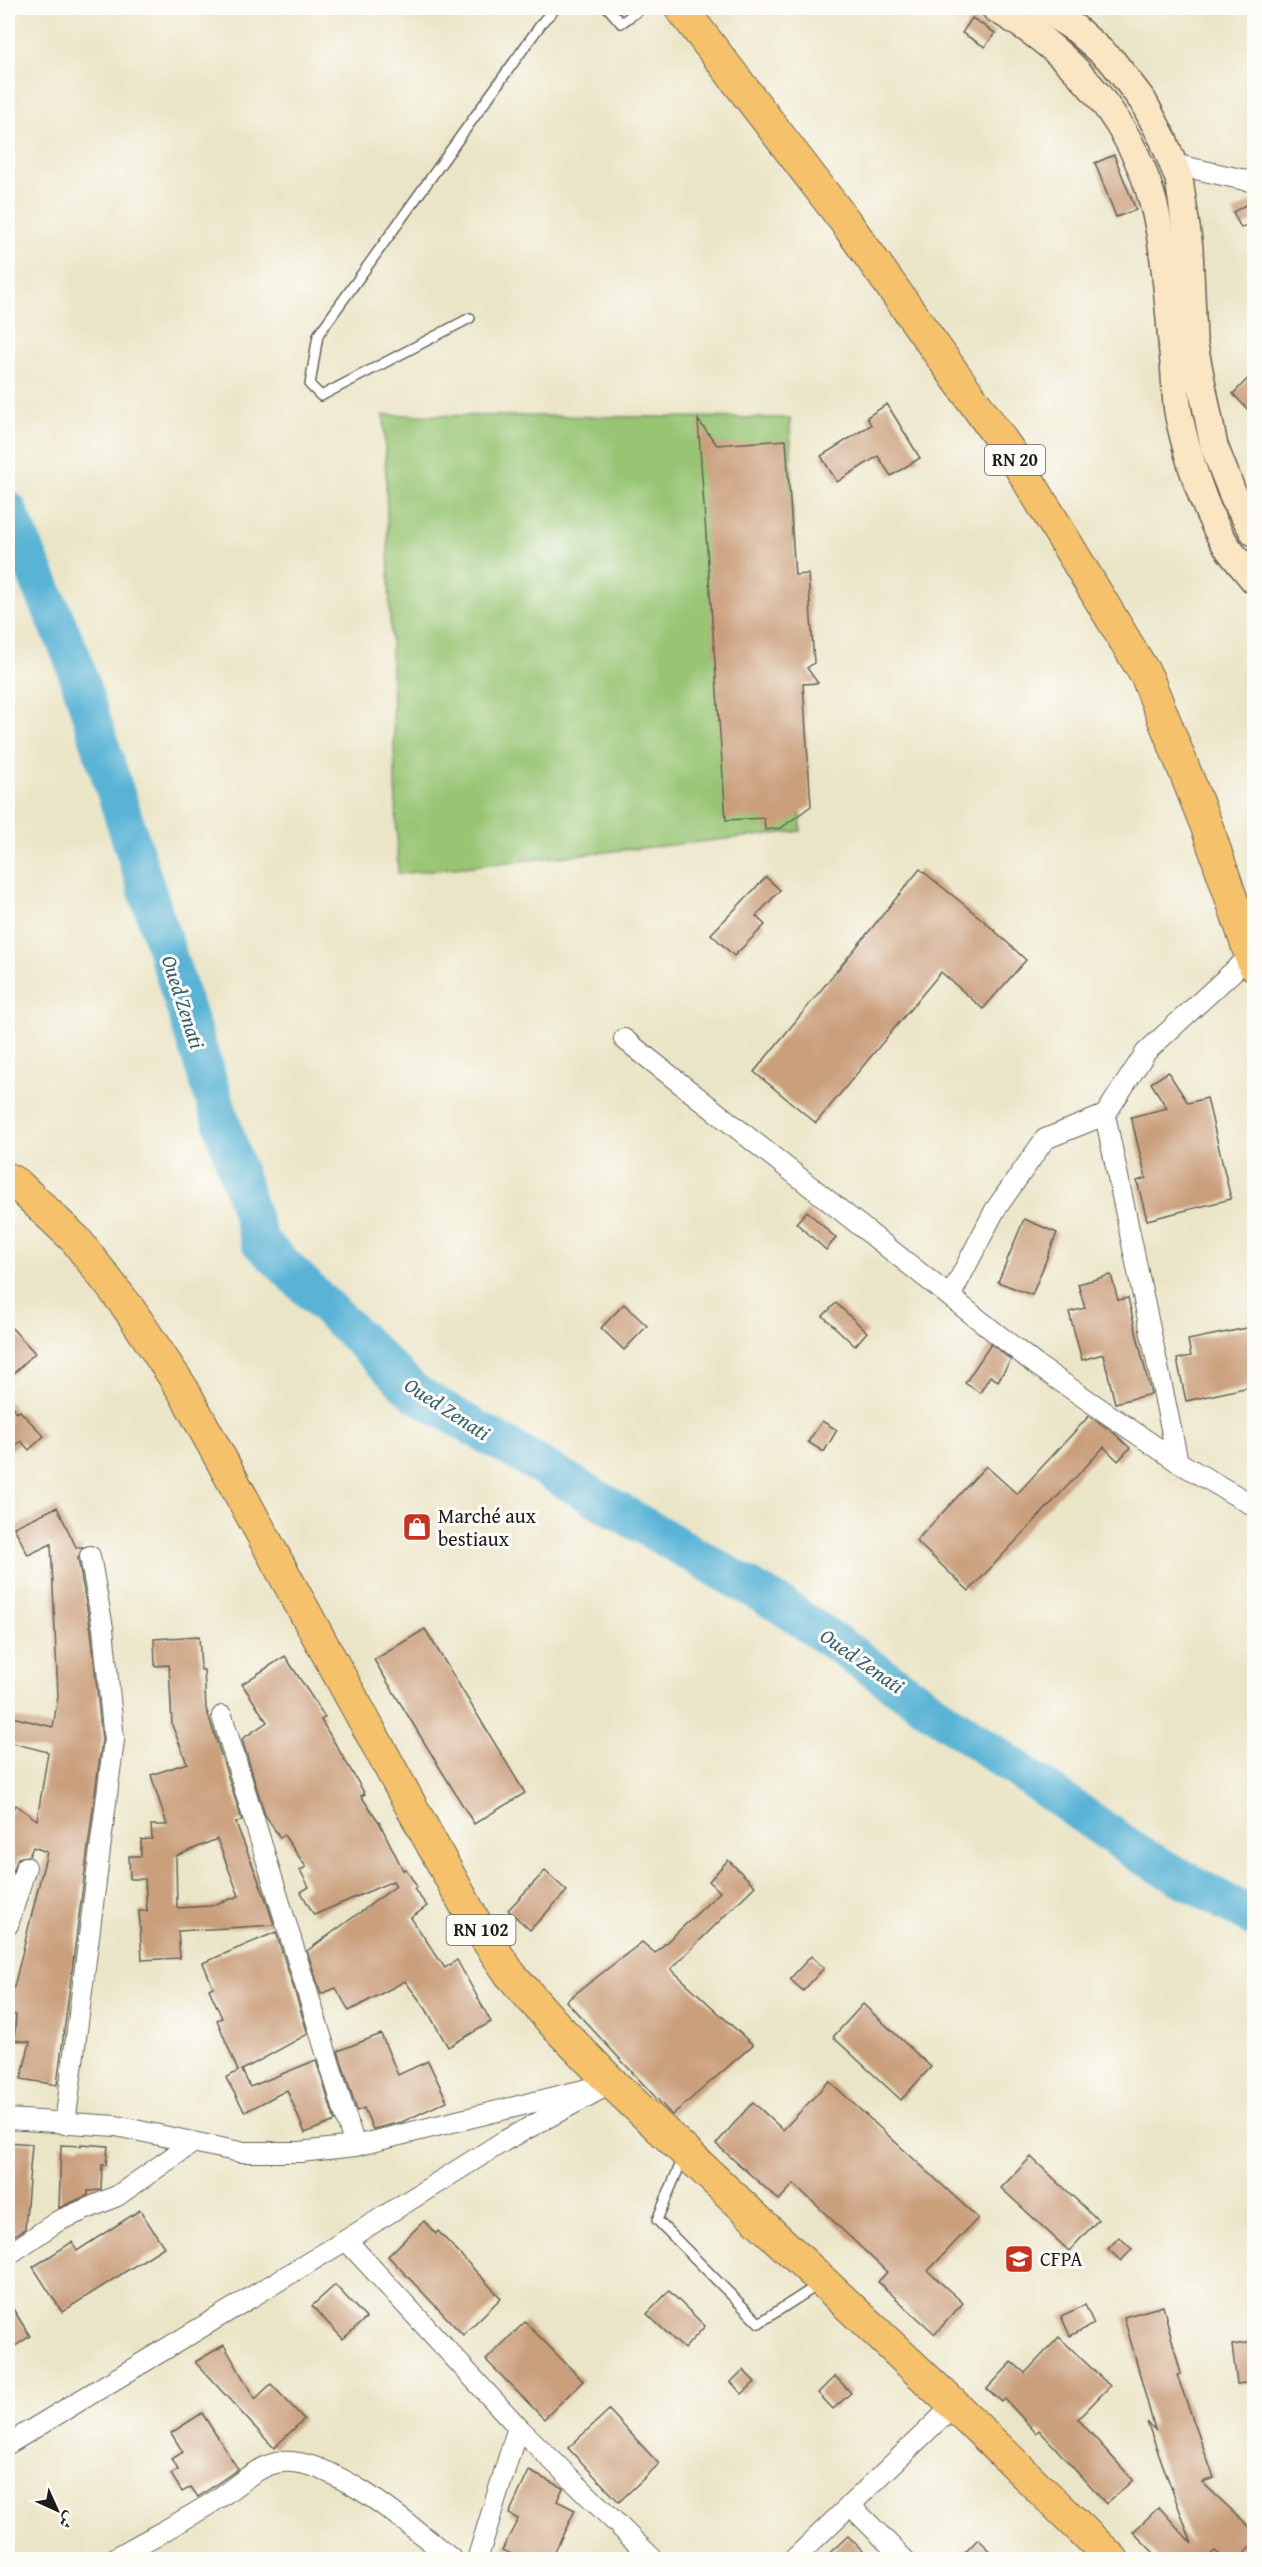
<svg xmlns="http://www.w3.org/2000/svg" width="1262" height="2567" font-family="'Gentium Book Plus',Amiri,serif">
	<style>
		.green { fill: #97c573; stroke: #5a7048; stroke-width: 1.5 }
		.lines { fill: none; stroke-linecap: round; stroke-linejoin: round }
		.river { stroke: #58b3d5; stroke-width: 38 }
		.building { fill: #ca9f7b; fill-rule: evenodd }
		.service-casing { stroke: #646258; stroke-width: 12 }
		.minor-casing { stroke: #646258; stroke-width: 22 }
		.secondary-casing { stroke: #646258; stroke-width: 30 }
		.primary-casing { stroke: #646258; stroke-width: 34 }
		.service { stroke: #fff; stroke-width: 9 }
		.minor { stroke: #fff; stroke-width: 20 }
		.secondary { stroke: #fbe6c4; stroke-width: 27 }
		.primary { stroke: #f5c16b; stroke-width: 32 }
		.labels { text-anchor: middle; stroke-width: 6; stroke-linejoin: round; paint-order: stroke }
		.shield { fill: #fdfcf7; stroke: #605f5e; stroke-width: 1.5 }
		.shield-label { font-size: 18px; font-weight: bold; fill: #1c1c1c }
		.poi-label { font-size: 20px; fill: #1c1c1c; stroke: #fdfcf7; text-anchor: start }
		.water-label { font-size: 21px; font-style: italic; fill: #37606f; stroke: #fdfcf7 }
	</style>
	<rect width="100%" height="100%" fill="#fdfcf7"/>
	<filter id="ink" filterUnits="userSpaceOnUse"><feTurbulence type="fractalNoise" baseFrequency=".0167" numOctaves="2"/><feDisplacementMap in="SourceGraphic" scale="12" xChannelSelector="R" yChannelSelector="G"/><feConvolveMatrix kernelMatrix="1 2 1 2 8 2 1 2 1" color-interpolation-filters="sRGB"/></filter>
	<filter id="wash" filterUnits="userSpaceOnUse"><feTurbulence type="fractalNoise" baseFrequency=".008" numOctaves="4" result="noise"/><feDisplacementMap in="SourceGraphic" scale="24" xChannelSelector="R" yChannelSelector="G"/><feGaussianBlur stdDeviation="1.35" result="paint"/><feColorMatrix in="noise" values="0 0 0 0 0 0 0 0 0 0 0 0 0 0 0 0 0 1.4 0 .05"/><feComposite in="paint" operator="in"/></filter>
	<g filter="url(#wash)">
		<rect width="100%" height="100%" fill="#ebe5c7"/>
		<path class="green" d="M384,415L790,418L801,831L398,874Z"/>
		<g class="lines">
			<path class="river" d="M8,510L72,657L260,1242L415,1393L784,1607L1139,1854L1254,1918"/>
		</g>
		<g id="blocks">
			<g class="building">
				<path d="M972,18L995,33L985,47L962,33Z"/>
				<path d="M1114,155L1136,210L1116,217L1095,163Z"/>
				<path d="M1254,200V221L1241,228L1233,212Z"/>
				<path d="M1254,372V416L1233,394Z"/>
				<path d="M887,404L920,458L891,476L878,456L837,482L821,456L871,425L867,417Z"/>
				<path d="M698,420L717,445L786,440L795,575L808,574L814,663L807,668L818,683L803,684L811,806L781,828L765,830L764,818L726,820Z"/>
				<path d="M920,869L983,920L1026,960L983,1009L941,972L816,1123L754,1072Z"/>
				<path d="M766,877L780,890L756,916L765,925L734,956L711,934Z"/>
				<path d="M1168,1072L1188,1103L1207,1098L1231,1199L1147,1220L1137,1181L1146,1178L1131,1117L1167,1108L1151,1083Z"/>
				<path d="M807,1211L836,1238L826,1250L796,1223Z"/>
				<path d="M1024,1219L1057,1233L1032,1295L998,1282Z"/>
				<path d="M1111,1275L1118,1300L1128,1298L1151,1394L1115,1403L1103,1354L1082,1360L1069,1312L1085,1308L1078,1284Z"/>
				<path d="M836,1303L867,1332L855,1346L823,1316Z"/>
				<path d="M624,1304L647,1326L624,1350L601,1328Z"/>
				<path d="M8,1324L35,1353L8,1379Z"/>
				<path d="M1252,1327L1254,1340V1386L1186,1401L1177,1359L1191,1356L1188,1340Z"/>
				<path d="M991,1344L1011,1360L998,1381L990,1376L980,1393L965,1383Z"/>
				<path d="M8,1400L17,1413L20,1411L44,1436L29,1450L21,1441L8,1453Z"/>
				<path d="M1089,1416L1114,1433L1130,1448L1118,1461L1104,1447L969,1591L916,1541L986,1466L1017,1494Z"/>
				<path d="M822,1421L837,1430L824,1452L808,1442Z"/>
				<path d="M57,1507L76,1547H83L78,1558L91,1630L102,1740L57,2085L21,2079L30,2042L14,2040L16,2015L8,2013V1989L13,1991L47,1852L33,1847L29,1856L18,1858L8,1886V1817L16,1805L37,1820L48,1752L8,1742V1716L53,1727L58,1696L51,1544L28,1555L14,1527Z"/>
				<path d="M425,1629L525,1793L474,1824L374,1660Z"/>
				<path d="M199,1636L201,1670H204L206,1708L242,1820L236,1823L265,1897L274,1925L178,1931L180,1958L142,1960L139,1911H147L145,1879H130L129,1856H141V1840L152,1839L151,1825H167L151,1775L187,1763L172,1725L169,1665L155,1666L154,1639ZM217,1839L239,1896L210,1906L177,1908L176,1856Z"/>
				<path d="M285,1656L325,1717L321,1720L365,1794L361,1796L379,1822L403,1870L406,1869L417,1887L414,1889L427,1906L411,1918L445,1968L457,1960L491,2022L448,2047L426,2009L405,1981L349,2011L336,1988L321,1994L307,1951L396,1886L393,1881L314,1915L301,1892L309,1887L300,1870L306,1867L284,1835L280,1838L265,1815L242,1739L267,1722L242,1684Z"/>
				<path d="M728,1860L755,1886L671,1969L753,2045L672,2115L566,2001L642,1942L655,1953L720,1892L709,1881Z"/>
				<path d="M545,1871L567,1891L530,1930L508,1910Z"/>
				<path d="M276,1932L308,2034L242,2070L250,2087L316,2060L335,2121L305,2133L287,2090L245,2112L226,2078L238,2071L217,2020L222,2018L209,1989L213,1987L203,1963Z"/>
				<path d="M811,1956L824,1968L803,1991L790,1979Z"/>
				<path d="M863,2004L931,2067L901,2100L833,2037Z"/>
				<path d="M381,2034L398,2075L428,2061L447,2101L402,2122L373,2129L364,2108L357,2111L338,2051Z"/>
				<path d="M829,2081L978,2218L928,2271L963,2303L935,2334L878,2282L887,2272L794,2184L779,2200L716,2144L753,2102L783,2130Z"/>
				<path d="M8,2142L32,2144L25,2229L12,2237H8Z"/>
				<path d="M81,2144L108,2146L106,2165H102L101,2190L88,2191V2195L59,2208L61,2145L81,2146Z"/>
				<path d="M1031,2157L1098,2220L1069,2251L1001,2188Z"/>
				<path d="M140,2210L164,2247L62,2312L33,2267L72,2242L77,2251Z"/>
				<path d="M424,2221L436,2234L438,2231L501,2298L463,2335L388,2256Z"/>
				<path d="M1119,2237L1132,2249L1121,2261L1108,2249Z"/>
				<path d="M335,2285L366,2318L343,2339L312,2306Z"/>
				<path d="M669,2291L705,2326L684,2349L647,2314Z"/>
				<path d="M8,2301L30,2336L15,2346L8,2335Z"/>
				<path d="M1085,2305L1094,2324L1070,2336L1061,2316Z"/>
				<path d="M1163,2306L1181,2374L1177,2375L1214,2478L1202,2482L1254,2531V2543L1239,2559H1225L1215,2551L1206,2559H1160L1133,2532L1159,2507L1192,2544L1147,2422L1155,2430L1124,2317Z"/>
				<path d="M525,2322L583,2381L544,2419L486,2360Z"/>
				<path d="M1059,2337L1110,2386L1078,2419L1133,2480L1106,2504L1039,2430L1036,2433L1005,2399L1002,2402L987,2389L1012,2362L1025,2373Z"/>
				<path d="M1254,2342V2382L1237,2384L1232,2345Z"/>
				<path d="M224,2345L255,2399L271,2384L304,2419L274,2448L195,2362Z"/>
				<path d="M743,2370L755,2382L742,2394L731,2382Z"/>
				<path d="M835,2376L851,2393L833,2409L818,2393Z"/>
				<path d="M609,2410L659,2464L619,2502L568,2448Z"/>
				<path d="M202,2413L238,2469L198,2497L191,2487L182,2492L171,2474L178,2470L172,2459L183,2452L171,2433Z"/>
				<path d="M529,2471L563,2488L557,2501L575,2510L551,2559H522L502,2550L518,2519L509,2514Z"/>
				<path d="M848,2536L871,2559H823Z"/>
				<path d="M978,2539L999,2559H959Z"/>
			</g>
		</g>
	</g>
	<g filter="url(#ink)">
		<use href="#blocks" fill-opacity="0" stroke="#646258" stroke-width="1.5"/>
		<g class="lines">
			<g class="service-casing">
				<g id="service">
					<path d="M608,8L621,23L642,8"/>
					<path d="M470,318L321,396L310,385L318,335L544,20L556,8"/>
					<path d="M683,2158L657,2220L759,2323L818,2285"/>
				</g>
			</g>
			<g class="minor-casing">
				<g id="minor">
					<path d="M1173,164L1254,182"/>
					<path d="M624,1039L1035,1364L1178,1462L1254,1506"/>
					<path d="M950,1297L995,1210L1045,1139L1105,1115"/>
					<path d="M1178,1462L1105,1115L1146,1052L1252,954"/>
					<path d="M222,1716L355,2146"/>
					<path d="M8,1925L26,1867"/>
					<path d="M8,2119L116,2126L240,2152H300L355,2146L612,2083L504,2141L346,2240L8,2444"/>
					<path d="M65,2124L114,1740L103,1628L90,1556"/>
					<path d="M346,2240L518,2427L654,2560"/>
					<path d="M8,2255L58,2221L117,2196L191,2144"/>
					<path d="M850,2505L905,2560"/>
					<path d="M112,2560C147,2539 185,2521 219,2498C237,2486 259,2464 282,2462C333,2457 414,2529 453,2560"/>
					<path d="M477,2560L518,2427"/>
					<path d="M793,2560L954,2405"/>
				</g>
			</g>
			<g class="secondary-casing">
				<g id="secondary">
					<path d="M995,8C1075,54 1137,126 1157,218C1167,265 1169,315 1174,363C1176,380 1175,399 1179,417C1187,454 1205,514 1226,545C1234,557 1245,569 1254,580"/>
					<path d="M1043,8L1076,29L1113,62L1143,101L1163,139L1179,179L1189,248L1193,340L1214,446L1235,500L1254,532"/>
				</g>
			</g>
			<g class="primary-casing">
				<g id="primary">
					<path d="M681,8L847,224L1019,465L1147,677L1207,827L1254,965"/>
					<path d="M8,1179L18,1185L76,1240L129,1309L183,1390L473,1919L510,1974L556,2026L612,2083L954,2405L1113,2560"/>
				</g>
			</g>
			<use href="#service" class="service"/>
			<use href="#minor" class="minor"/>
			<use href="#secondary" class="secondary"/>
			<use href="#primary" class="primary"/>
		</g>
	</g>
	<defs>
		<g id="shop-square" transform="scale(1.5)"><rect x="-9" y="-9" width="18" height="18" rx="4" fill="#c8321e" stroke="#fdfcf7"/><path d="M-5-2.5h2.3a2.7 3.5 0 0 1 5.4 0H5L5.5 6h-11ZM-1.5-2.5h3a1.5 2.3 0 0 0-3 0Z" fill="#fff"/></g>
		<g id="university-square" transform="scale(1.5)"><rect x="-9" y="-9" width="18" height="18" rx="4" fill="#c8321e" stroke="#fdfcf7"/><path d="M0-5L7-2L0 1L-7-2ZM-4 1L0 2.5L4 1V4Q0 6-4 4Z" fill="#fff"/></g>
	</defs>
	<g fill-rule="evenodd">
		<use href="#shop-square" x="417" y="1527"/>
		<use href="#university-square" x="1019" y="2259"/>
	</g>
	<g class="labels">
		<g class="shield">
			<rect x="985" y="445" width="60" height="30" rx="4.5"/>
			<rect x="446.5" y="1915" width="69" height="30" rx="4.5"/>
		</g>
		<g class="shield-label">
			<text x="1015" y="466">RN 20</text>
			<text x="481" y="1936">RN 102</text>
		</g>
		<g class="poi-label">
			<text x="438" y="1523">Marché aux<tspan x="438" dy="23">bestiaux</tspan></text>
			<text x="1040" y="2266">CFPA</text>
		</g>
		<g class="water-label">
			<text transform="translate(183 1002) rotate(72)" y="7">Oued Zenati</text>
			<text transform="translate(447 1409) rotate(33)" y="7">Oued Zenati</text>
			<text transform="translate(862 1661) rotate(35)" y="7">Oued Zenati</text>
		</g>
	</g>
	<rect width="1262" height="2567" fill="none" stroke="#fdfcf7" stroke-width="30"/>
	<g transform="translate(57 2510) rotate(135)" stroke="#fdfcf7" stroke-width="4.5" paint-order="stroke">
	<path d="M0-4.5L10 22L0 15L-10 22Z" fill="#1c1c1c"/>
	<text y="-9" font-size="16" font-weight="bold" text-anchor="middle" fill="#1c1c1c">ش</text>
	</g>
</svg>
